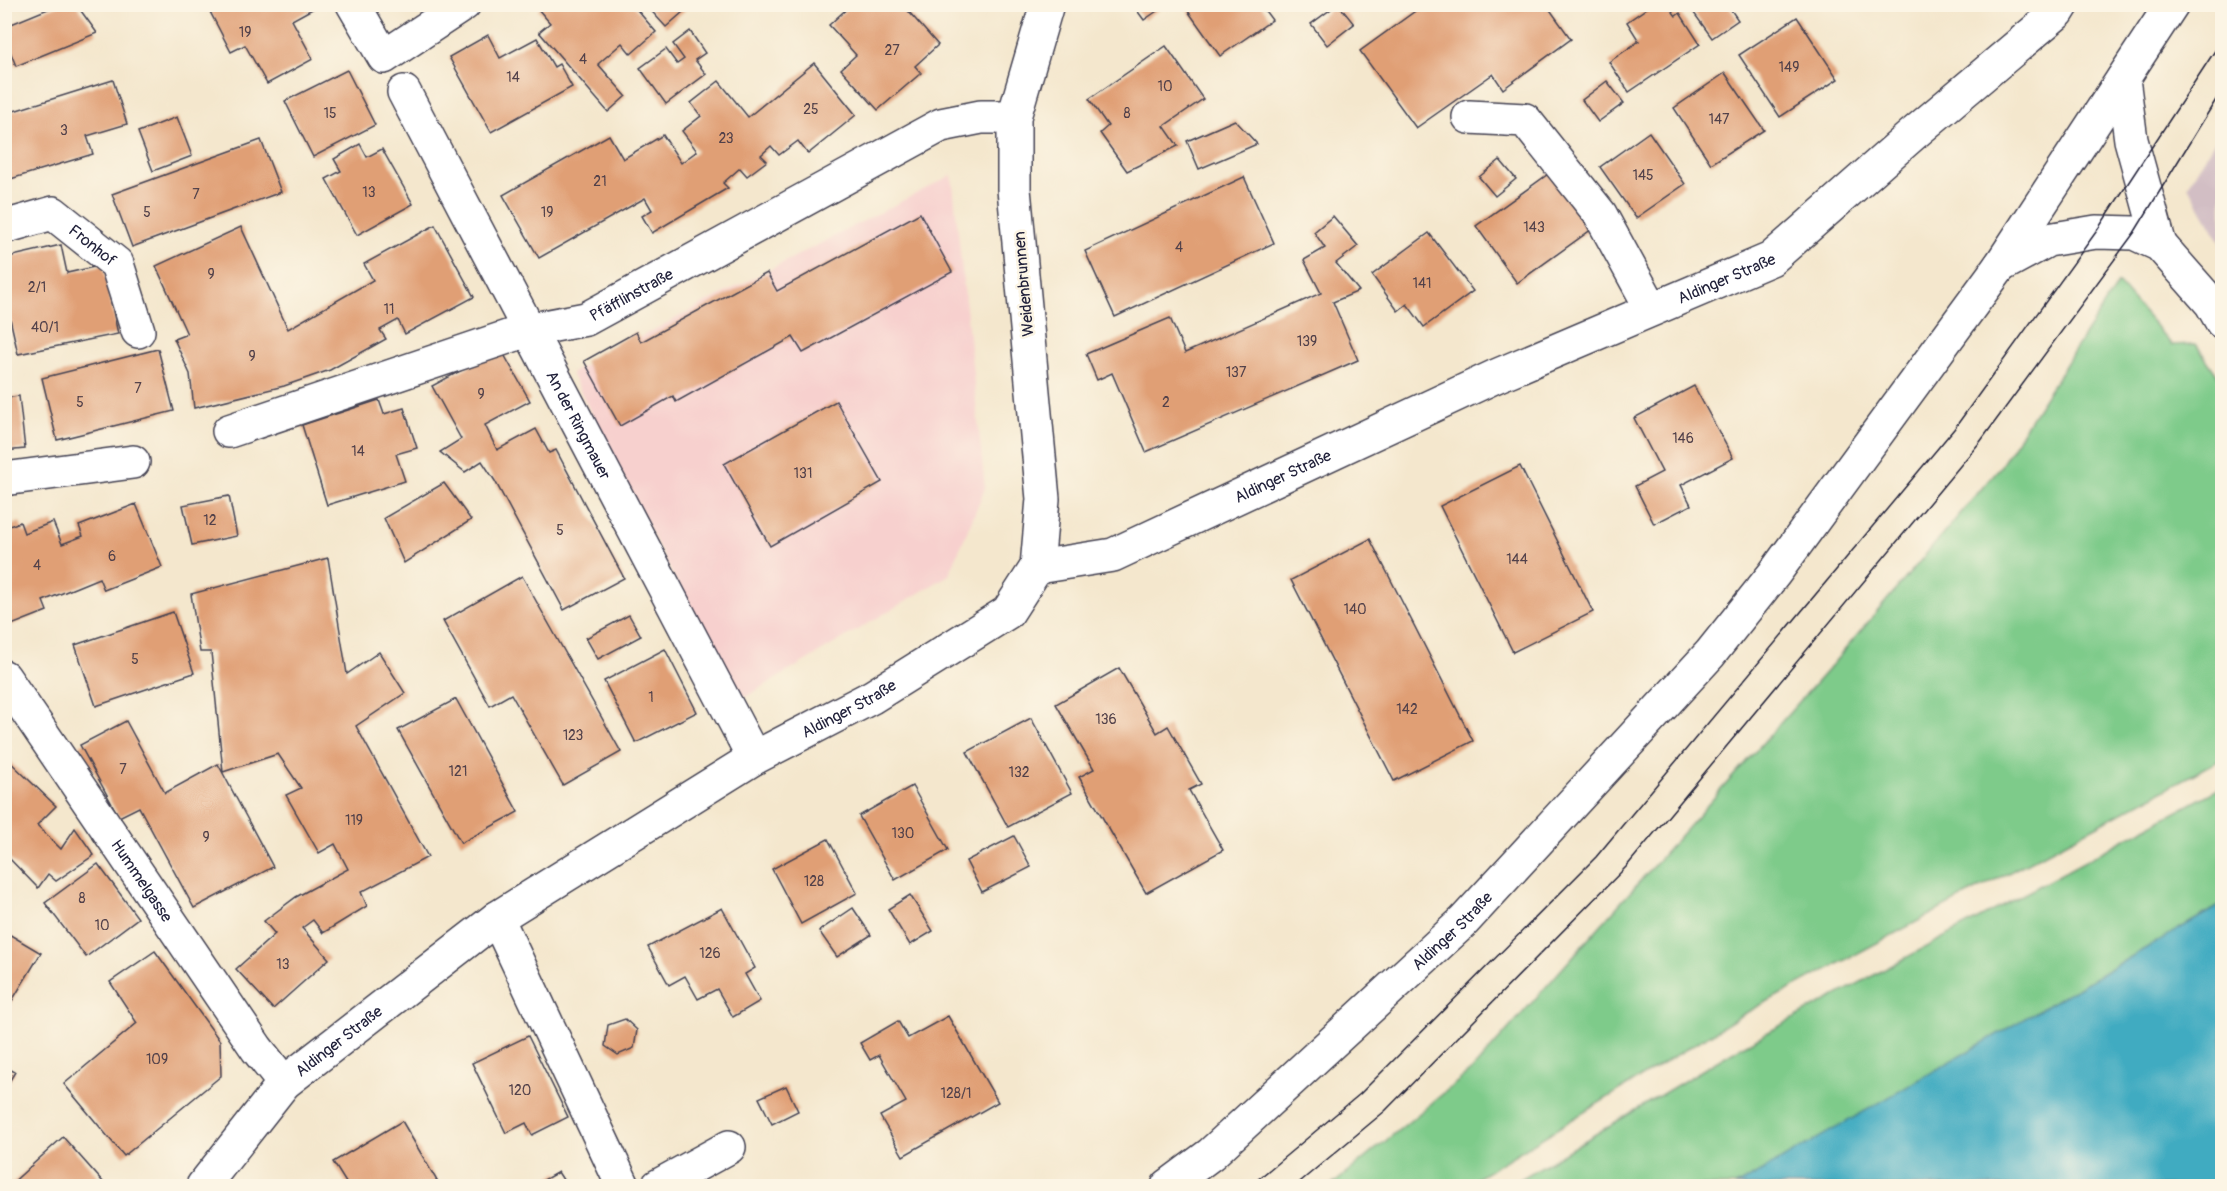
<svg xmlns="http://www.w3.org/2000/svg" width="2227" height="1191" font-family="Pangolin,sans-serif">
	<style>
		.built { fill: #f7d0ce }
		.industrial { fill: #d2bec4 }
		.green { fill: #7ecb8a; stroke: #507662; stroke-width: 1.5 }
		.water { fill: #41abc1; stroke: #32667e; stroke-width: 1.5 }
		.building { fill: #e09f75 }
		.lines { fill: none; stroke-linecap: round; stroke-linejoin: round }
		.minor-casing { stroke: #424051; stroke-width: 36 }
		.major-casing { stroke: #424051; stroke-width: 36 }
		.minor { stroke: #fff; stroke-width: 33 }
		.major { stroke: #fff; stroke-width: 33 }
		.tram { stroke: #22223b; stroke-width: 1.5 }
		.labels { text-anchor: middle; stroke-width: 5; stroke-linejoin: round; paint-order: stroke }
		.number-label { font-size: 14px; fill: #52414a }
		.street-label { font-size: 16px; fill: #22223b; stroke: #fcf5e5 }
	</style>
	<rect width="100%" height="100%" fill="#fcf5e5"/>
	<filter id="ink" filterUnits="userSpaceOnUse"><feTurbulence type="fractalNoise" baseFrequency=".0167" numOctaves="2"/><feDisplacementMap in="SourceGraphic" scale="12" xChannelSelector="R" yChannelSelector="G"/><feConvolveMatrix kernelMatrix="1 2 1 2 8 2 1 2 1" color-interpolation-filters="sRGB"/></filter>
	<filter id="wash" filterUnits="userSpaceOnUse"><feTurbulence type="fractalNoise" baseFrequency=".008" numOctaves="4" result="noise"/><feDisplacementMap in="SourceGraphic" scale="24" xChannelSelector="R" yChannelSelector="G"/><feGaussianBlur stdDeviation="1.35" result="paint"/><feColorMatrix in="noise" values="0 0 0 0 0 0 0 0 0 0 0 0 0 0 0 0 0 1.4 0 .05"/><feComposite in="paint" operator="in"/></filter>
	<g filter="url(#wash)">
		<rect width="100%" height="100%" fill="#f4e7cd"/>
		<path class="built" d="M952,175L985,488L949,575L737,702L571,373Z"/>
		<path class="industrial" d="M2222,128V245L2188,186Z"/>
		<g class="green">
			<path d="M2118,283L2172,345L2196,344L2222,382V759L1740,1016L1464,1186H1331L1473,1069L1831,666L2000,467Z"/>
			<path d="M2222,787V904L1736,1186H1509L1739,1048Z"/>
		</g>
		<path class="water" d="M2222,904V1186H1736Z"/>
		<g id="blocks">
			<g class="building">
				<path d="M60,4H76L97,33L16,66L10,51L4,52V27Z"/>
				<path d="M206,4H313L314,8L292,20L313,59L267,84L245,45L231,52Z"/>
				<path d="M544,4H632L656,32L631,54L622,43L598,64L626,96L608,112L539,32L550,23L538,9Z"/>
				<path d="M645,4H692L666,27Z"/>
				<path d="M852,4H902L938,45L915,66L921,73L878,110L841,69L856,55L829,25Z"/>
				<path d="M1183,4H1260L1272,20L1220,56Z"/>
				<path d="M1338,4L1354,24L1327,45L1311,24Z"/>
				<path d="M1425,4H1546L1571,39L1503,89L1493,74L1416,128L1360,51Z"/>
				<path d="M1653,4H1667L1676,16L1680,13L1700,44L1629,92L1609,62L1639,41L1627,22Z"/>
				<path d="M1698,4H1727L1738,20L1712,38L1691,9Z"/>
				<path d="M1133,5H1156L1160,9L1144,20Z"/>
				<path d="M1797,17L1838,79L1780,117L1739,55Z"/>
				<path d="M690,31L705,53L695,60L706,74L666,104L640,68L666,49L677,64L684,59L673,44Z"/>
				<path d="M488,35L500,58L537,38L554,67L559,64L572,87L491,132L449,57Z"/>
				<path d="M1166,46L1203,99L1164,126L1178,146L1127,171L1100,133L1108,126L1089,99Z"/>
				<path d="M814,63L856,115L808,154L798,141L779,155L771,146L761,155L767,161L747,176L740,168L723,183L728,188L652,233L642,216L652,210L645,198L539,258L503,195L609,135L623,159L663,135L681,163L697,151L682,131L701,116L691,103L719,81L748,117Z"/>
				<path d="M347,70L375,125L313,157L285,101Z"/>
				<path d="M1725,73L1764,130L1711,164L1674,108Z"/>
				<path d="M113,80L127,124L87,136L93,154L4,181V114Z"/>
				<path d="M1607,81L1624,103L1598,122L1582,100Z"/>
				<path d="M177,117L192,156L153,171L138,132Z"/>
				<path d="M1235,120L1257,144L1199,169L1187,141Z"/>
				<path d="M1649,132L1685,184L1636,218L1600,167Z"/>
				<path d="M261,140L281,192L132,247L112,194Z"/>
				<path d="M360,144L367,157L382,149L413,204L357,235L326,179L341,171L334,159Z"/>
				<path d="M1500,160L1516,179L1495,196L1479,177Z"/>
				<path d="M1551,172L1592,229L1517,283L1476,226Z"/>
				<path d="M1244,177L1274,243L1115,317L1085,251Z"/>
				<path d="M920,213L952,272L803,353L793,337L676,402L673,396L620,426L584,361L636,332L641,342L767,273L777,291Z"/>
				<path d="M1333,216L1358,246L1336,263L1359,291L1333,302L1358,360L1146,452L1112,373L1097,380L1086,354L1170,318L1185,353L1321,293L1304,260L1325,248L1314,232Z"/>
				<path d="M435,225L474,297L405,334L398,320L380,330L386,339L330,370L284,386L194,408L190,374L174,339L187,334L156,266L241,227L288,329L373,280L364,264Z"/>
				<path d="M1429,233L1473,291L1424,327L1407,304L1398,311L1372,275Z"/>
				<path d="M61,245L67,273L103,265L118,334L18,354L9,314H4V258Z"/>
				<path d="M158,349L174,411L57,440L42,378Z"/>
				<path d="M501,349L530,401L485,425L497,450L536,429L549,453L556,450L624,578L564,610L495,481L482,461L465,472L440,452L461,439L432,386Z"/>
				<path d="M1694,386L1733,458L1681,485L1691,505L1654,524L1635,486L1662,472L1634,418Z"/>
				<path d="M19,396L25,449L4,451V398Z"/>
				<path d="M379,400L384,414L404,408L417,448L396,454L405,481L327,505L302,425Z"/>
				<path d="M836,401L882,482L770,546L724,464Z"/>
				<path d="M1520,466L1593,612L1513,652L1440,506Z"/>
				<path d="M444,483L471,520L404,563L384,518Z"/>
				<path d="M229,496L237,536L192,545L183,505Z"/>
				<path d="M136,504L162,567L104,590L99,578L43,601L47,611L4,628V528L20,522L24,533L53,522L62,544L83,536L79,526Z"/>
				<path d="M1370,539L1473,741L1394,781L1291,580Z"/>
				<path d="M328,558L347,674L379,652L405,693L356,726L428,857L361,892L367,906L323,933L313,920L302,928L329,959L273,1009L236,969L275,934L264,921L296,897L348,869L335,844L319,853L286,795L301,788L278,754L223,772L211,652H200L191,594Z"/>
				<path d="M522,576L621,752L563,785L511,694L490,706L443,621Z"/>
				<path d="M173,612L194,673L96,706L75,645Z"/>
				<path d="M629,615L641,636L598,659L586,638Z"/>
				<path d="M665,649L697,712L636,743L604,681Z"/>
				<path d="M1119,668L1157,733L1168,726L1201,784L1189,790L1223,850L1146,893L1079,777L1094,769L1056,704Z"/>
				<path d="M456,699L518,812L461,843L398,730Z"/>
				<path d="M1031,718L1072,793L1008,827L967,752Z"/>
				<path d="M126,721L165,793L218,764L273,867L194,908L139,807L119,817L80,745Z"/>
				<path d="M4,756L56,806L37,825L61,849L75,828L94,855L56,881L48,874L38,888L7,856L4,859Z"/>
				<path d="M912,786L948,850L895,880L859,816Z"/>
				<path d="M1014,836L1031,867L982,892L966,861Z"/>
				<path d="M828,839L857,893L801,924L772,869Z"/>
				<path d="M98,864L138,918L86,957L45,903Z"/>
				<path d="M910,895L933,931L910,945L888,909Z"/>
				<path d="M722,908L755,968L745,974L760,1001L733,1017L717,989L698,999L685,976L669,985L648,947Z"/>
				<path d="M853,908L871,935L837,957L819,931Z"/>
				<path d="M7,933L41,953L4,1014V938Z"/>
				<path d="M155,951L220,1041L221,1076L124,1156L64,1084L137,1023L110,982Z"/>
				<path d="M948,1016L998,1102L903,1156L880,1116L906,1102L879,1055L870,1060L860,1043L898,1021L908,1038Z"/>
				<path d="M625,1019L637,1030L634,1048L618,1055L605,1046L608,1025Z"/>
				<path d="M528,1036L568,1117L532,1135L526,1123L506,1133L472,1063Z"/>
				<path d="M4,1066L15,1072L4,1090Z"/>
				<path d="M786,1086L798,1111L772,1124L759,1098Z"/>
				<path d="M402,1121L440,1186H348L333,1162Z"/>
				<path d="M63,1137L103,1182L98,1186H4V1180L11,1184Z"/>
				<path d="M558,1172L567,1186H533Z"/>
			</g>
		</g>
	</g>
	<g filter="url(#ink)">
		<use href="#blocks" fill-opacity="0" stroke="#424051" stroke-width="1.5"/>
		<g class="lines">
			<g class="minor-casing">
				<g id="minor">
					<path d="M353,4L384,57L464,4"/>
					<path d="M2123,79L2131,140L2160,245"/>
					<path id="s1" d="M404,92L754,758"/>
					<path d="M1469,117L1525,120L1600,214L1652,309"/>
					<path id="s2" d="M4,227L53,213L117,264L138,331"/>
					<path d="M2000,266L2048,240L2096,232L2134,233L2160,245L2211,303L2222,322"/>
					<path id="s3" d="M229,431L528,330L586,319L941,125L981,117H1014"/>
					<path d="M4,479L133,462"/>
					<path d="M1037,567L1043,499L1014,189V117L1047,4"/>
					<path id="s4" d="M4,677L257,1049L284,1083"/>
					<path d="M497,918L623,1186"/>
					<path id="s5" d="M203,1186L284,1083L497,918L754,758L872,697L1008,612L1037,567L1113,555L1496,376L1771,259L1912,135L2058,12L2063,4"/>
					<path d="M658,1186L729,1147"/>
				</g>
			</g>
			<g class="major-casing">
				<g id="major">
					<path id="s6" d="M1168,1186L1211,1154L1464,921L1710,654L1774,574L2000,266L2172,4"/>
				</g>
			</g>
			<use href="#minor" class="minor"/>
			<use href="#major" class="major"/>
			<g class="tram">
				<path d="M1250,1186L1360,1094L1596,857L1954,429L2096,232L2222,40"/>
				<path d="M1295,1186L1385,1111L1626,867L1980,442L2134,233L2222,90"/>
			</g>
		</g>
	</g>
	<g class="labels">
		<g class="number-label">
			<text x="245" y="37">19</text>
			<text x="892" y="55">27</text>
			<text x="583" y="64">4</text>
			<text x="1789" y="72">149</text>
			<text x="513" y="82">14</text>
			<text x="1165" y="91">10</text>
			<text x="811" y="114">25</text>
			<text x="330" y="118">15</text>
			<text x="1127" y="118">8</text>
			<text x="1719" y="124">147</text>
			<text x="64" y="135">3</text>
			<text x="726" y="143">23</text>
			<text x="1643" y="180">145</text>
			<text x="600" y="186">21</text>
			<text x="369" y="197">13</text>
			<text x="196" y="199">7</text>
			<text x="147" y="217">5</text>
			<text x="547" y="217">19</text>
			<text x="1534" y="232">143</text>
			<text x="1179" y="252">4</text>
			<text x="211" y="279">9</text>
			<text x="1422" y="288">141</text>
			<text x="37" y="292">2/1</text>
			<text x="389" y="314">11</text>
			<text x="45" y="332">40/1</text>
			<text x="1307" y="346">139</text>
			<text x="252" y="361">9</text>
			<text x="1236" y="377">137</text>
			<text x="138" y="393">7</text>
			<text x="481" y="399">9</text>
			<text x="80" y="407">5</text>
			<text x="1166" y="407">2</text>
			<text x="1683" y="443">146</text>
			<text x="358" y="456">14</text>
			<text x="803" y="478">131</text>
			<text x="210" y="525">12</text>
			<text x="560" y="535">5</text>
			<text x="112" y="561">6</text>
			<text x="1517" y="564">144</text>
			<text x="37" y="570">4</text>
			<text x="1355" y="614">140</text>
			<text x="135" y="664">5</text>
			<text x="651" y="702">1</text>
			<text x="1407" y="714">142</text>
			<text x="1106" y="724">136</text>
			<text x="573" y="740">123</text>
			<text x="123" y="774">7</text>
			<text x="458" y="776">121</text>
			<text x="1019" y="777">132</text>
			<text x="354" y="825">119</text>
			<text x="903" y="838">130</text>
			<text x="206" y="842">9</text>
			<text x="814" y="886">128</text>
			<text x="82" y="903">8</text>
			<text x="102" y="930">10</text>
			<text x="710" y="958">126</text>
			<text x="283" y="969">13</text>
			<text x="157" y="1064">109</text>
			<text x="520" y="1095">120</text>
			<text x="956" y="1098">128/1</text>
		</g>
		<g class="street-label">
			<text dy="6" stroke="none"><textPath href="#s2" startOffset="102">Fronhof</textPath></text>
			<text dy="6" stroke="none"><textPath href="#s5" startOffset="1800">Aldinger Straße</textPath></text>
			<text transform="translate(1023 284) rotate(-95)" y="6">Weidenbrunnen</text>
			<text dy="6" stroke="none"><textPath href="#s3" startOffset="426">Pfäfflinstraße</textPath></text>
			<text dy="6" stroke="none"><textPath href="#s1" startOffset="376">An der Ringmauer</textPath></text>
			<text dy="6" stroke="none"><textPath href="#s5" startOffset="1314">Aldinger Straße</textPath></text>
			<text dy="6" stroke="none"><textPath href="#s5" startOffset="810">Aldinger Straße</textPath></text>
			<text dy="6" stroke="none"><textPath href="#s4" startOffset="246">Hummelgasse</textPath></text>
			<text dy="6" stroke="none"><textPath href="#s6" startOffset="382">Aldinger Straße</textPath></text>
			<text dy="6" stroke="none"><textPath href="#s5" startOffset="200">Aldinger Straße</textPath></text>
		</g>
	</g>
	<rect width="2227" height="1191" fill="none" stroke="#fcf5e5" stroke-width="24"/>
</svg>
